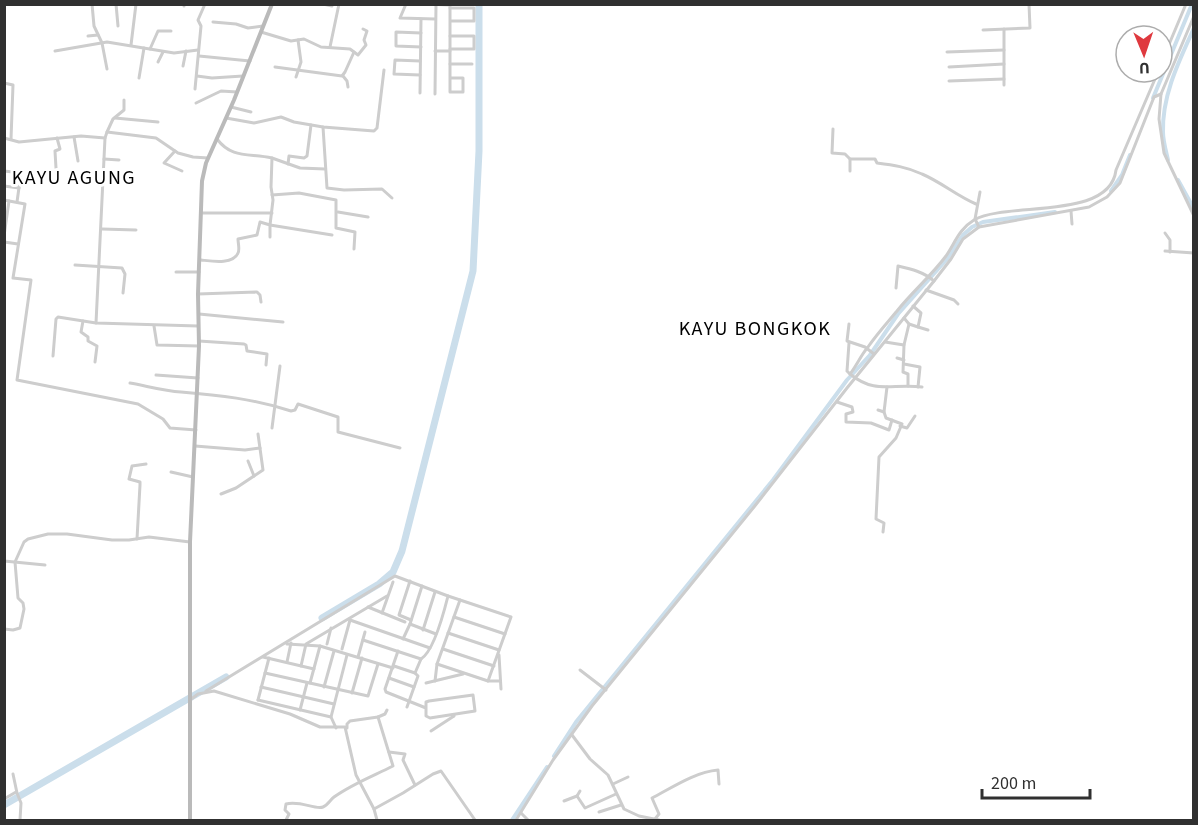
<svg xmlns="http://www.w3.org/2000/svg" width="1198" height="825" font-family="'Source Sans 3',sans-serif">
	<style>
		.lines { fill: none; stroke-linecap: round; stroke-linejoin: round }
		.canal { stroke: #cbdeeb; stroke-width: 4 }
		.river { stroke: #cbdeeb; stroke-width: 7 }
		.street { stroke: #cdcdcd; stroke-width: 3 }
		.secondary { stroke: #bababa; stroke-width: 4 }
		.labels { text-anchor: middle; stroke-width: 6; stroke-linejoin: round; paint-order: stroke }
		.quarter-label { font-size: 20px; letter-spacing: 1.5px; fill: #000; stroke: #fff }
	</style>
	<rect width="100%" height="100%" fill="#fff"/>
	<g class="lines">
		<g class="canal">
			<path d="M1153,98L1192,4"/>
			<path d="M1168,160C1166,151 1163,141 1163,132C1162,95 1179,61 1194,28"/>
			<path d="M1178,180L1194,209"/>
			<path d="M1111,191L1122,175L1130,155"/>
			<path d="M554,756L576,722L773,480L847,380L870,355L898,314L947,259L963,235L972,227L983,222L1055,212"/>
			<path d="M512,820L547,767"/>
		</g>
		<g class="river">
			<path d="M322,618L379,584L393,572L402,551L473,271L479,151V4"/>
			<path d="M4,805L226,677"/>
		</g>
		<g class="street">
			<path d="M92,4L94,26L102,43L107,69"/>
			<path d="M116,4L118,26"/>
			<path d="M323,4L332,6"/>
			<path d="M406,4L400,18L435,19"/>
			<path d="M426,4L450,5"/>
			<path d="M184,6V4"/>
			<path d="M450,8H474V21H451"/>
			<path d="M4,16V23"/>
			<path d="M1194,16L1161,94L1159,119L1164,153L1194,216"/>
			<path d="M213,22L236,24L248,28L263,26"/>
			<path d="M1004,29V85"/>
			<path d="M983,30L1030,28L1029,4"/>
			<path d="M261,32L291,41L304,39L321,47L350,49L358,55L366,45L364,40L367,31L363,29"/>
			<path d="M88,36L98,35"/>
			<path d="M131,45L136,4"/>
			<path d="M330,47L339,4"/>
			<path d="M421,47L396,46V32L421,33"/>
			<path d="M150,49L158,31H171"/>
			<path d="M450,49H474V36H450"/>
			<path d="M55,51L107,42L174,53L198,50"/>
			<path d="M435,51H450"/>
			<path d="M947,52L1004,50"/>
			<path d="M199,56L250,61"/>
			<path d="M1162,61L1186,4"/>
			<path d="M158,62L163,52"/>
			<path d="M450,64H472"/>
			<path d="M183,66L186,51"/>
			<path d="M275,67L342,76L345,72L354,52"/>
			<path d="M949,67L1004,64"/>
			<path d="M420,75L394,74L395,60L420,61"/>
			<path d="M197,76L212,78L243,76"/>
			<path d="M343,76L347,81L348,87"/>
			<path d="M296,77L301,62L298,40"/>
			<path d="M139,78L144,48"/>
			<path d="M450,78H463V92H450V4"/>
			<path d="M949,81L1004,79"/>
			<path d="M4,83L13,85L11,139"/>
			<path d="M195,89L201,26L198,20L205,4"/>
			<path d="M420,93L421,19"/>
			<path d="M435,94L436,4"/>
			<path d="M196,103L221,91L237,92"/>
			<path d="M231,107L251,112"/>
			<path d="M115,118L158,122"/>
			<path d="M226,118L254,123L281,117L294,122L323,127L374,131L377,128L384,70"/>
			<path d="M323,127L327,188L344,190L382,189L392,198"/>
			<path d="M833,129L832,153L845,154L850,159H875L877,163C893,165 907,167 922,174C941,182 957,196 976,204"/>
			<path d="M107,132L113,119L124,110V100"/>
			<path d="M74,137L78,161"/>
			<path d="M4,138L19,142L81,136L105,138L107,132L156,138L178,153L193,157L208,158"/>
			<path d="M217,139C232,159 249,153 272,158L271,187L273,200L270,225L332,235"/>
			<path d="M175,151L164,163L182,171"/>
			<path d="M272,158L300,168L325,169"/>
			<path d="M104,159L119,160"/>
			<path d="M288,164L289,156L304,158L307,156L311,125"/>
			<path d="M56,168L55,151L60,149L57,138"/>
			<path d="M4,171L21,173L17,202"/>
			<path d="M850,171V159"/>
			<path d="M4,186L19,188"/>
			<path d="M272,195L299,193L336,200V228L355,232L354,249"/>
			<path d="M4,200L25,204L13,278L31,280L17,380L138,404L163,419L170,428L196,430"/>
			<path d="M1071,211L1072,224"/>
			<path d="M338,212L368,217"/>
			<path d="M201,213H272"/>
			<path d="M979,227L975,219L980,192"/>
			<path d="M102,229L136,230"/>
			<path d="M1165,233L1170,240V252"/>
			<path d="M4,236L9,201"/>
			<path d="M4,242L18,244"/>
			<path d="M1165,251L1194,253"/>
			<path d="M201,260C211,261 233,265 238,253C240,250 238,243 238,239L257,235L260,222L270,225V237"/>
			<path d="M75,265L122,268L125,274L123,293"/>
			<path d="M176,272H199"/>
			<path d="M896,288L898,266C911,269 924,272 934,281"/>
			<path d="M926,290L954,300L958,304"/>
			<path d="M198,294L257,292L260,295L261,302"/>
			<path d="M199,314L283,322"/>
			<path d="M904,318L909,324L918,327L921,313L913,306"/>
			<path d="M83,321L81,332L88,337V341L97,346L95,362"/>
			<path d="M96,323L105,138"/>
			<path d="M849,324L847,341L865,347L874,354"/>
			<path d="M154,326L157,345L199,346"/>
			<path d="M918,327L928,330"/>
			<path d="M199,341L244,344L246,345L247,351L267,354L266,365"/>
			<path d="M885,342L904,345L909,324"/>
			<path d="M849,343L847,371L850,374"/>
			<path d="M904,345L903,372L908,374V386"/>
			<path d="M53,356L56,319L58,317L96,323L198,326"/>
			<path d="M897,358L904,360"/>
			<path d="M904,364L920,367L918,387"/>
			<path d="M156,375L198,378"/>
			<path d="M130,383C147,386 164,391 181,392C218,395 255,399 291,411L295,410L298,404L338,417V432L400,448"/>
			<path d="M922,387C892,383 876,395 850,374C857,365 861,355 868,347C877,334 887,323 897,311C912,292 931,276 946,256C955,243 959,229 974,220C1007,201 1110,221 1116,170L1158,72"/>
			<path d="M837,402L852,407L853,412L846,414V422L871,423L889,430L892,420"/>
			<path d="M878,410L884,412L887,387"/>
			<path d="M900,426L907,428L915,416"/>
			<path d="M272,428L280,366"/>
			<path d="M195,446L245,450L260,448"/>
			<path d="M248,461L254,476"/>
			<path d="M171,472L193,477"/>
			<path d="M221,494L236,488L263,470L258,434"/>
			<path d="M883,532L884,523L876,519L879,457L896,438L902,424L886,418L884,412"/>
			<path d="M137,539L140,485V482L129,479L132,466L146,464"/>
			<path d="M4,561L45,565"/>
			<path d="M410,581L399,615L411,620"/>
			<path d="M448,596L511,617L488,681"/>
			<path d="M368,607L405,622"/>
			<path d="M382,613L393,582"/>
			<path d="M454,617L505,634"/>
			<path d="M350,620L430,648"/>
			<path d="M410,624L436,634"/>
			<path d="M4,629L13,630L20,628L24,609L23,603L18,598L15,562L24,542L28,539L48,534H67L112,540H129L149,537L190,542"/>
			<path d="M423,630L435,592"/>
			<path d="M448,633L499,650"/>
			<path d="M403,639L410,624L422,586"/>
			<path d="M363,640L421,659"/>
			<path d="M287,644L320,646L393,668"/>
			<path d="M327,644L331,628"/>
			<path d="M342,649L350,620"/>
			<path d="M443,649L494,666"/>
			<path d="M398,651L385,689L386,692L426,708V716L430,718L475,711L473,695L429,701L426,702V708"/>
			<path d="M499,655L501,689"/>
			<path d="M263,657L314,669"/>
			<path d="M358,657L365,632"/>
			<path d="M287,662L291,643"/>
			<path d="M437,664L488,681H500"/>
			<path d="M301,666L306,644L387,596"/>
			<path d="M394,666L415,673"/>
			<path d="M580,670L606,690"/>
			<path d="M265,673L368,696L378,664"/>
			<path d="M389,678L414,687"/>
			<path d="M435,681L437,664L460,600"/>
			<path d="M310,683L320,646"/>
			<path d="M426,683L463,674"/>
			<path d="M261,687L334,704"/>
			<path d="M324,687L334,651"/>
			<path d="M206,691L395,576L448,596C444,612 434,651 421,659L415,673L418,676L407,707"/>
			<path d="M352,693L362,658"/>
			<path d="M190,700L198,694L214,691L290,714L320,727H345L356,775L374,809L403,793L433,774L441,771L475,820"/>
			<path d="M258,700L331,717L336,728"/>
			<path d="M258,700L269,658"/>
			<path d="M300,710L307,683"/>
			<path d="M331,717L347,655"/>
			<path d="M347,728V724L350,721L378,717"/>
			<path d="M431,731L454,716"/>
			<path d="M572,735L590,759L608,775L624,809L639,816L659,820"/>
			<path d="M389,752L405,754L403,760L415,785"/>
			<path d="M13,774L17,793L21,803L20,820"/>
			<path d="M613,784L628,777"/>
			<path d="M580,791L577,796L585,808L616,794"/>
			<path d="M4,799L16,792"/>
			<path d="M564,801L577,796"/>
			<path d="M374,809L377,820"/>
			<path d="M599,812L621,805"/>
			<path d="M521,813L528,820"/>
			<path d="M655,819L659,814L652,798C673,787 695,772 718,770L719,784"/>
			<path d="M286,820L289,814L285,810L286,804C300,800 315,810 323,807C328,805 330,800 334,797C352,784 373,776 393,766L378,717L385,714L387,710"/>
			<path d="M516,820L553,760L592,706L754,507L847,388L934,281L951,259L963,239L979,227L1089,207L1107,197L1120,183L1154,97L1161,94"/>
		</g>
		<path class="secondary" d="M190,820V542L199,346L198,294L202,181L206,163L234,100L272,4"/>
	</g>
	<g class="labels">
		<g class="quarter-label">
			<text x="74" y="184">KAYU AGUNG</text>
			<text x="755" y="335">KAYU BONGKOK</text>
		</g>
	</g>
	<rect width="1198" height="825" fill="none" stroke="#303030" stroke-width="12"/>
	<g transform="translate(1144 54) rotate(178)"><circle r="28" fill="#ffffff" stroke="#acacac" stroke-width="1.5"/>
	<path d="M0-4.5L10 22L0 15L-10 22Z" fill="#df393f"/>
	<text y="-9" font-size="16" font-weight="bold" text-anchor="middle" fill="#303030">U</text>
	</g>
	<path d="M982 789v9h108v-9" fill="none" stroke="#303030" stroke-width="3"/>
	<text x="991" y="789" font-size="18" fill="#303030" stroke="#ffffff" stroke-width="4.5" paint-order="stroke">200 m</text>
</svg>
